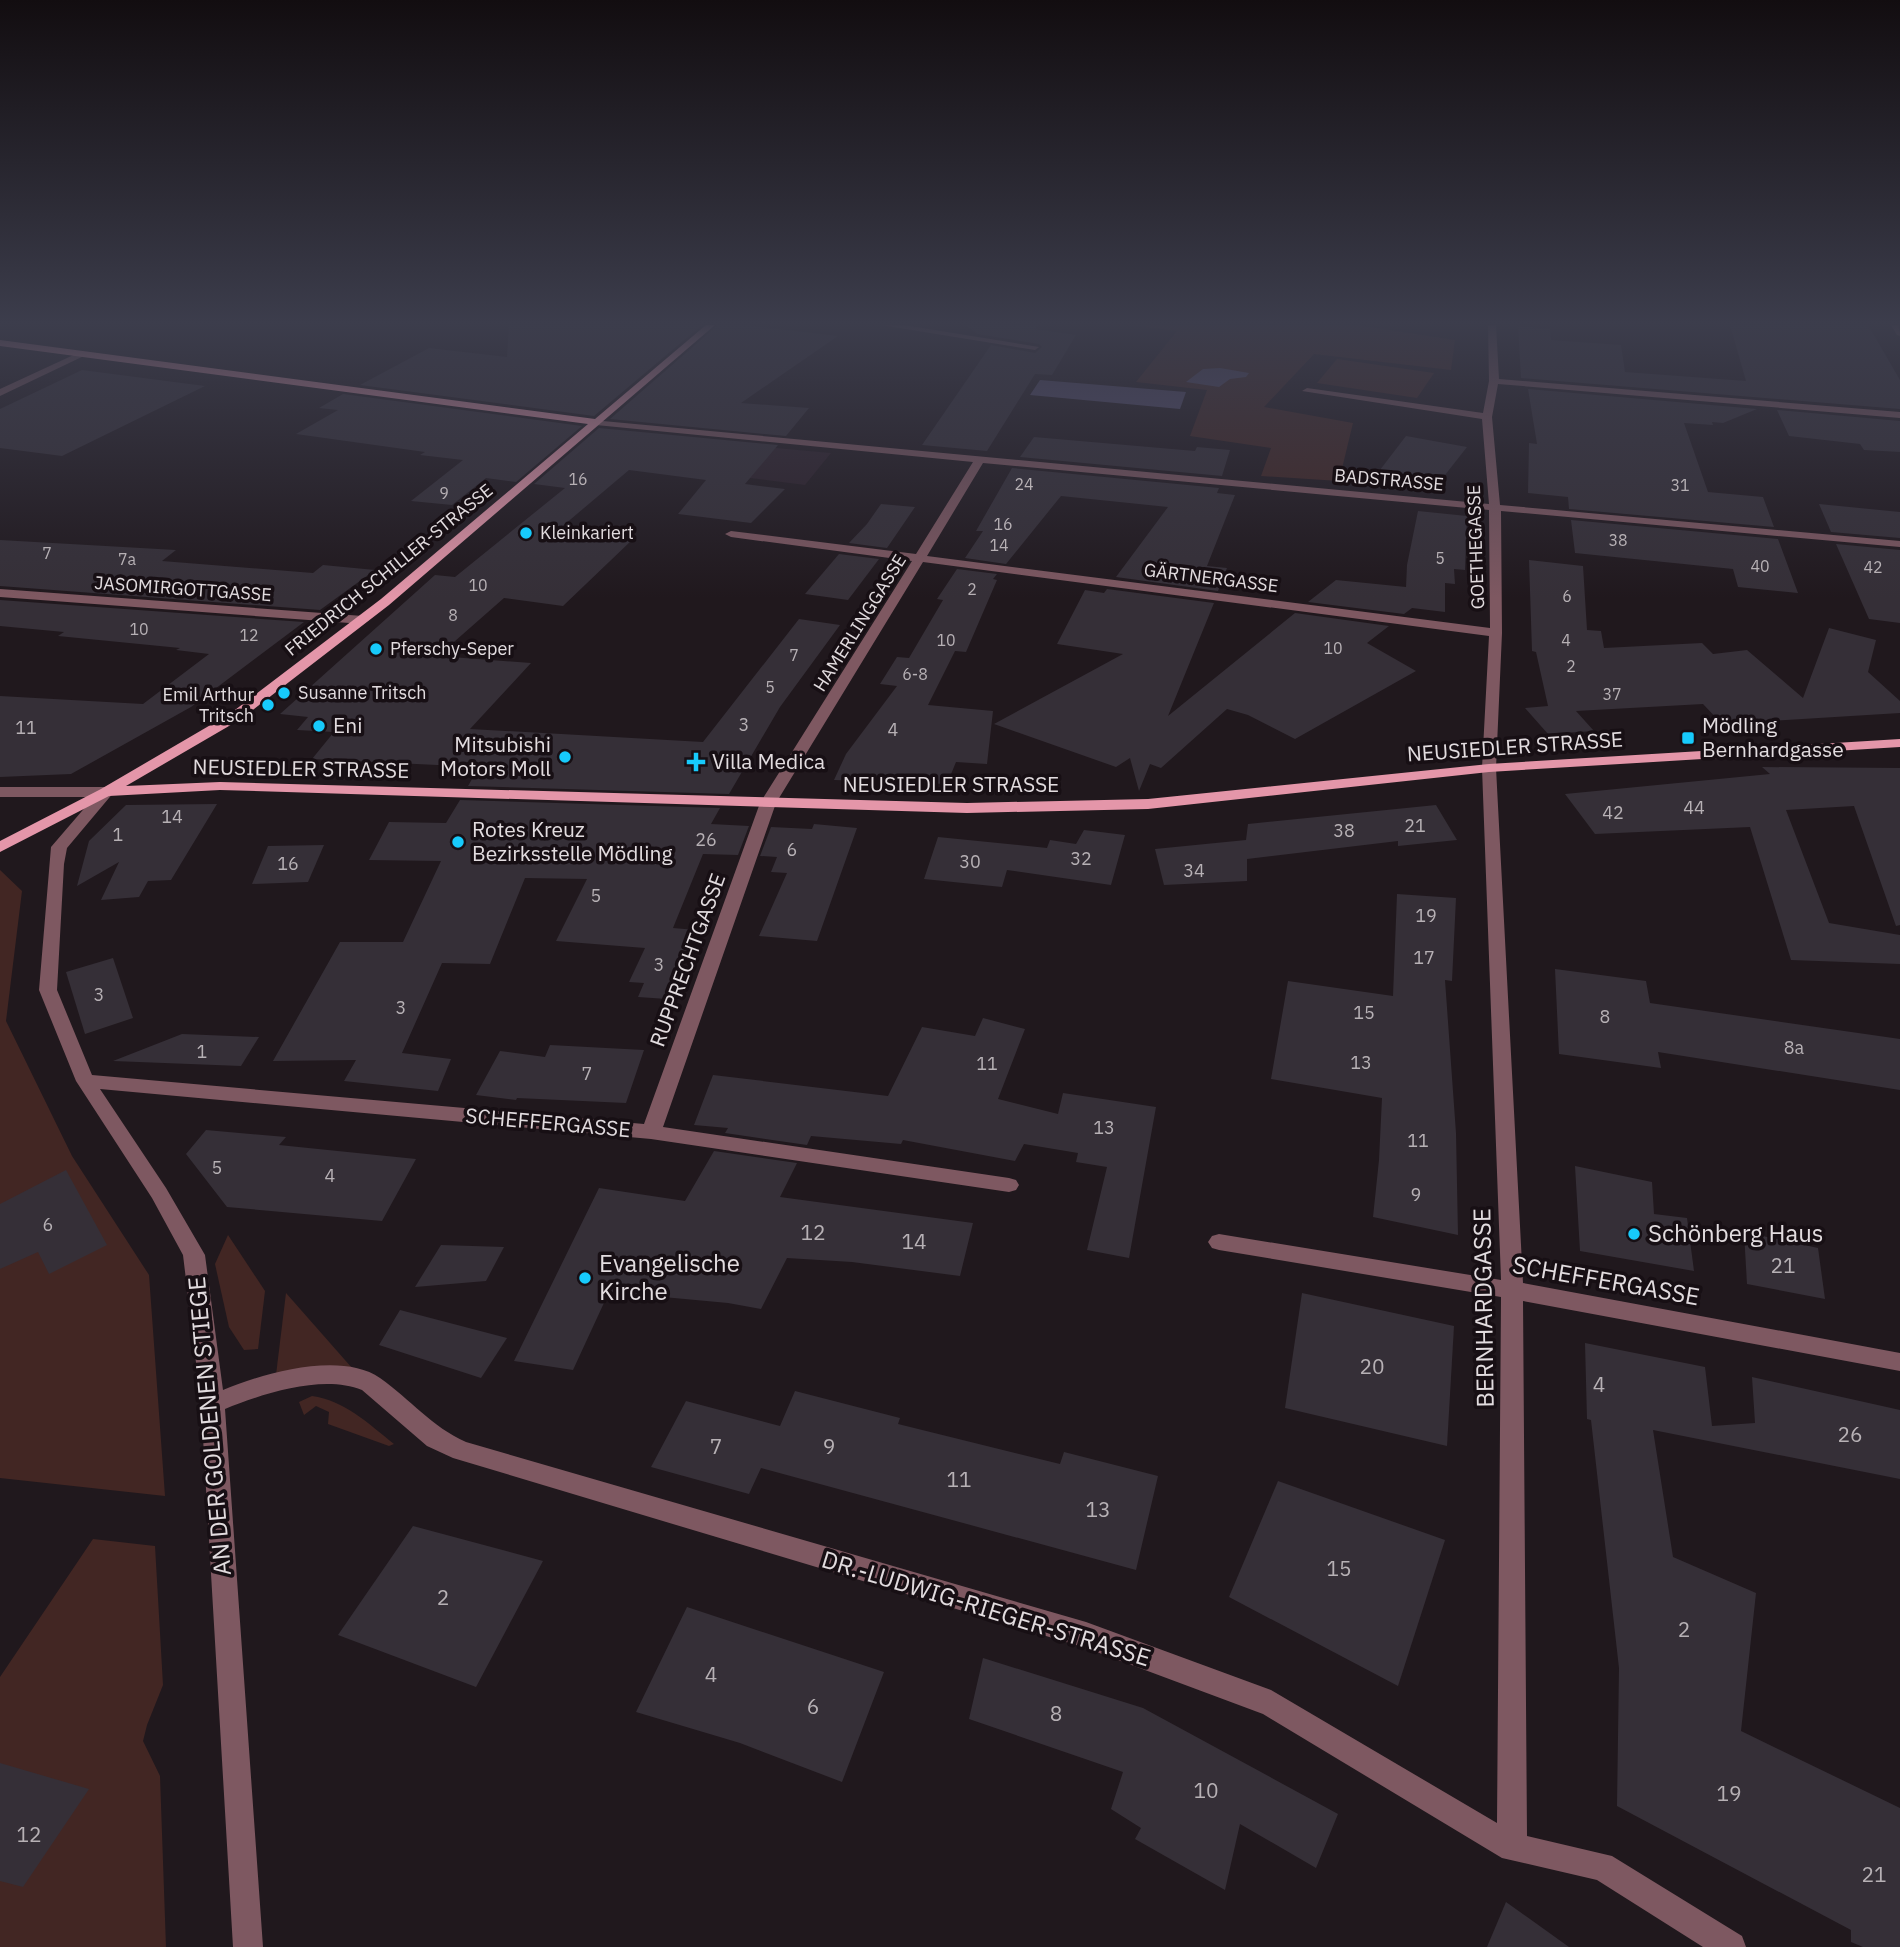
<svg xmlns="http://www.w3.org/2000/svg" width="1900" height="1947" font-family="'IBM Plex Sans',sans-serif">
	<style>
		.built { fill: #2c1f28 }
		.green { fill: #422623 }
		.water { fill: #564f70 }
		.building { fill: #352f37 }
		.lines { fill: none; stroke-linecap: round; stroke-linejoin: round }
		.minor { fill: #7e5861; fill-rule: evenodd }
		.major { fill: #e496a9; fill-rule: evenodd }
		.poi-dot { fill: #17cafb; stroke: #170f14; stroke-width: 2.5 }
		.labels { text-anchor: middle; stroke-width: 7; stroke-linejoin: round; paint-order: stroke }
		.far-number-label { font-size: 16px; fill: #b7b1b5 }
		.far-street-label { font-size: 18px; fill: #e2dcdf; stroke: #170f14 }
		.far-poi-label { font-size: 18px; fill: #e2dcdf; stroke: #170f14; text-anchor: start }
		.number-label { font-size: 18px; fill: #b7b1b5 }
		.poi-label { font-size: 21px; fill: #e2dcdf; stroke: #170f14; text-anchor: start }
		.street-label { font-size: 21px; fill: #e2dcdf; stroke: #170f14 }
		.near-number-label { font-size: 21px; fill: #b7b1b5 }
		.near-poi-label { font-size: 24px; fill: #e2dcdf; stroke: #170f14; text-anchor: start }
		.near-street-label { font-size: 24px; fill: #e2dcdf; stroke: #170f14 }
	</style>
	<rect width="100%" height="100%" fill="#20181d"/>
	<path class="built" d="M719,443L831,453L805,485L594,458Z"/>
	<g class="green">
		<path d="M1131,325H1357L1455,340L1451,370L1314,354L1264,407L1353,423L1339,481L1261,476L1271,448L1190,436L1207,390L1136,382L1177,331Z"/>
		<path d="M1337,359L1434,373L1417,398L1317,383Z"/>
		<path d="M0,870L22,891L6,1021L72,1156L149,1275L165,1496L0,1478Z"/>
		<path d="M228,1235L265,1291L258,1349L244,1350L229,1327L215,1264Z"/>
		<path d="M286,1293L352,1368L276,1375Z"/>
		<path d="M312,1396C344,1400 369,1424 394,1444L389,1446L328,1424L329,1412L316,1406L304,1415L299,1402Z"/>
		<path d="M93,1539L155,1546L163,1685L147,1725L143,1741L160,1776L166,1947H0V1677Z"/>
	</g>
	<g class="water">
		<path d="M1220,368L1249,373L1246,377L1230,379L1219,387L1186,382L1203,369Z"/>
		<path d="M1040,380L1186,392L1180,409L1030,395Z"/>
	</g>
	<g class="building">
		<path d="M509,325H702L594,416L360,385L429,348L507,357Z"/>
		<path d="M718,325H746L838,336L741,403L809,408L786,436L610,419Z"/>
		<path d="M966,325H1038L1035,329L1076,335L1052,375L1035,374L987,451L922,445L991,345L1035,353L1042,347L1039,344L977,334Z"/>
		<path d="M1730,325H1868L1900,380V409L1521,378L1518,326L1550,329L1551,340L1621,345L1625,372L1746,381Z"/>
		<path d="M82,370L205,386L62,456L0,448V409Z"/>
		<path d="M1528,389L1757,409L1723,423L1712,422L1713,425L1684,423L1708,492L1763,497L1774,527L1569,509L1568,497L1528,493L1529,443L1537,444Z"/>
		<path d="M343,394L582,426L516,482L486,478L452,505L411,501L463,460L420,455L425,452L296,434L338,410L319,408Z"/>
		<path d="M1777,410L1900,421V452L1864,450L1860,444L1789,436Z"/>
		<path d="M599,428L778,445L745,484L785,489L751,523L678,514L706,480L629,470L558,530L632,540L563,606L504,598L438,656L531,663L470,729L703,742L799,619L840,625L780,707L729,794L468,786L479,767L312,759L334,732L297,730L308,717L280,714L435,575L455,577L565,488L534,484Z"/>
		<path d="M1406,436L1467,447L1434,489L1370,483Z"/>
		<path d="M1034,437L1195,451L1197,447L1230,450L1222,476L1020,457Z"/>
		<path d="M1012,468L1219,488L1217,493L1235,495L1207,566L1227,568L1218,591L1116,577L1168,507L1061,496L1006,564L965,558L983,531H976Z"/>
		<path d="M881,504L915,507L887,548L849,543L867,524Z"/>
		<path d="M1819,504L1900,512V538L1831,532Z"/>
		<path d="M1418,511L1467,516L1465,570L1454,569L1455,584L1445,583V612L1412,608L1404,614L1308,602L1336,580L1406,587L1407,565Z"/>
		<path d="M1571,520L1778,539L1798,593L1738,587L1733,569L1575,553Z"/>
		<path d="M0,540L176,550L162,561L313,573L323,565L375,570L320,610L0,586Z"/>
		<path d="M1836,544L1900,550V623L1869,619Z"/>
		<path d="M839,554L879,559L848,600L805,594Z"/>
		<path d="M1529,560L1583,566L1587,630L1601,631L1604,648L1702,643L1713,654L1747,650L1803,698L1829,628L1876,640L1868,672L1900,701V713L1722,724L1703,704L1576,711L1594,731L1548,734L1525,708L1548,706L1536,652L1532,651Z"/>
		<path d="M957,569L997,574L993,579L997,580L966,652L955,651L928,705L993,711L987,764L956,762L947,784L834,780L846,754L897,686L880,684L897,657L909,658L943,600L937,599Z"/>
		<path d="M1107,589L1214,603L1168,716L1295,613L1389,626L1367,643L1416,671L1295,739L1248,715L1227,709L1161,768L1150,764L1139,791L1130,758L1116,767L994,724L1123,654L1057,644L1085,590L1104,593Z"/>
		<path d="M0,600L304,622L191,707L71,774L0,777V696L143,704L209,654L176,650L180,648L58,636L64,632L0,626Z"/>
		<path d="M1762,767L1900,768V925L1896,926L1854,806L1786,810L1829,923L1900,935V964L1791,960L1750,827L1595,834L1565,794L1770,774Z"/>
		<path d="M460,800L720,808L711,824L749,826L738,855L703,854L673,928L696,930L667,999L638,997L644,983L629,982L645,948L556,941L587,879L525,878L490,964L442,963L402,1053L451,1059L438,1091L344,1081L356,1060L273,1061L340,942H403L441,861L369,860L389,822L446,823Z"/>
		<path d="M217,804L171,880L148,881L139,897L101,900L119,862L77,886L89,841L126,805Z"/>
		<path d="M1436,805L1457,840L1398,846V841L1247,859V881L1164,885L1155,849L1246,840L1248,824Z"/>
		<path d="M814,824L857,828L817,941L759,936L787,873L771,872L777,857L760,856L771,827L812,829Z"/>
		<path d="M1084,830L1125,835L1111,885L1007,870L1002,887L924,879L938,837L1047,848L1050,840L1076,844Z"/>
		<path d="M324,845L308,882L252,884L268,846Z"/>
		<path d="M1397,894L1456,898L1452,981L1445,980L1456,1133L1458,1235L1373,1217L1379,1160L1382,1098L1271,1079L1288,981L1393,996Z"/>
		<path d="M113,958L133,1018L85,1034L66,972Z"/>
		<path d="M1555,969L1646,981L1650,1003L1900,1039V1090L1658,1052L1661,1068L1559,1054Z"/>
		<path d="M983,1018L1025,1029L998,1099L1058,1114L1063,1093L1156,1107L1129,1258L1087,1250L1107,1167L1076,1162L1078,1153L1024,1144L1015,1161L903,1140L901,1144L811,1136L807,1145L725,1133L728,1128L694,1125L713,1075L888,1096L922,1027L975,1036Z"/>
		<path d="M182,1034L259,1037L241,1066L113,1061Z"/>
		<path d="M550,1045L644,1050L626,1103L517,1098L516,1100L476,1095L500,1051L545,1057Z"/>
		<path d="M206,1130L286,1137L279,1145L416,1159L382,1221L227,1207L186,1154Z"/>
		<path d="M714,1151L797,1163L780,1197L973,1223L960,1276L852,1262L787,1258L761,1309L728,1303L609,1292L573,1370L514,1361L599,1188L685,1201Z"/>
		<path d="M1575,1166L1652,1182L1654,1214L1687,1218L1694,1271L1580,1251Z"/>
		<path d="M66,1170L107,1245L49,1274L38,1252L0,1269V1204Z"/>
		<path d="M1744,1232L1818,1248L1825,1299L1747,1284Z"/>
		<path d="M441,1245L504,1247L486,1281L415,1287Z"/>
		<path d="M1302,1293L1454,1326L1447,1446L1285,1408Z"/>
		<path d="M400,1310L507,1338L481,1378L379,1345Z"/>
		<path d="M1585,1343L1705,1367L1712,1426L1755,1423L1752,1377L1900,1410V1479L1653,1430L1673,1557L1756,1593L1741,1731L1900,1808V1947H1863L1851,1942V1930L1617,1806L1619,1668L1591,1420L1587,1419Z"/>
		<path d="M795,1391L900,1418L898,1424L1060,1464L1064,1452L1158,1476L1136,1570L761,1468L749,1494L651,1467L686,1401L780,1426Z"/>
		<path d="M1278,1481L1445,1540L1398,1686L1229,1597Z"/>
		<path d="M413,1526L543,1561L476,1687L338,1635Z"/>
		<path d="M687,1607L884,1672L842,1782L740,1743L636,1712Z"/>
		<path d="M983,1658L1143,1708L1338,1814L1316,1868L1240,1824L1225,1890L1135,1839L1141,1828L1111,1809L1123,1772L969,1719Z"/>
		<path d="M0,1763L89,1789L23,1887L0,1881Z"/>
		<path d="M1506,1902L1569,1947H1487Z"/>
	</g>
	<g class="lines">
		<g class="minor">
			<path d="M881,325H904L1039,347L1035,350Z"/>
			<path d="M1488,325H1496L1499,379L1900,412V418L1498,384L1492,417L1500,505L1900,541V547L1501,511L1502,633L1496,768L1523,1283L1900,1353V1371L1523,1301L1527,1836L1612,1856L1742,1936L1746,1947H1703L1597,1880L1502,1858L1263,1714L1086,1648L453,1458L427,1446L362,1390C322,1374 262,1394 225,1409L263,1947H233L201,1404L183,1255L152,1198L76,1081L39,990L51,847L94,797H0V787H106L114,792L67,848L64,864L57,990L92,1075L644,1124L760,803L912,561L731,537L725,534L731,531L916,554L973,462L596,425L591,422L592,420L1489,504L1482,419L1302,391L1307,388L1483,413L1489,381ZM983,463L1489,510L1490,628L927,556ZM923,562L1489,636L1482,768L1501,1280L1219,1234L1212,1236L1208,1242L1212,1248L1219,1250L1501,1297L1497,1823L1271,1690L1086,1622L466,1442C432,1427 410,1399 380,1378C341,1351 263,1373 223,1390L205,1255L166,1188L100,1089L651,1139L1009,1192L1016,1190L1019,1185L1016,1180L1009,1178L663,1127L776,803Z"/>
			<path d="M1891,325H1899L1900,336L1897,335Z"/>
			<path d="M80,352L88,354L0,396V389Z"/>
			<path d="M0,589L363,616L369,620L363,624L0,597Z"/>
		</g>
		<path class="major" d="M706,325H715L389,605L241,719L126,786L220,782L967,803L1148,799L1489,764L1900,739V747L1489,772L1148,809L967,813L220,790L109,796L0,852V841L101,789L231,713L381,599L588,424L0,346V340L595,419Z"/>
	</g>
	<linearGradient id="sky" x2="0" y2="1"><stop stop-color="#120d10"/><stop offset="0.54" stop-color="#3c3d4c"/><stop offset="1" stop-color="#3c3d4c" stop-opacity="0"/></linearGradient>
	<rect width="1900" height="598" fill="url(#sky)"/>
	<g class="poi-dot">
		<circle cx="526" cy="533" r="7"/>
		<circle cx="376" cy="649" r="7"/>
		<circle cx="284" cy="693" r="7"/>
		<circle cx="268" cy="705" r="7"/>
		<circle cx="319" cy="726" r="7"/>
		<rect x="1681" y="731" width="14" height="14" rx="3.5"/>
		<circle cx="565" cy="757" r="7"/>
		<path d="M692.5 751.5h7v7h7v7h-7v7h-7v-7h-7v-7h7z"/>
		<circle cx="458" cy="842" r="7"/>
		<circle cx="1634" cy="1234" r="7"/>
		<circle cx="585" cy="1278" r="7"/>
	</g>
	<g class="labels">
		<g class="far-number-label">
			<text x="578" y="485">16</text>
			<text x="1024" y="490">24</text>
			<text x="1680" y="491">31</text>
			<text x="444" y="499">9</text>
			<text x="1003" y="530">16</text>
			<text x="1618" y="546">38</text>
			<text x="999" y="551">14</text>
			<text x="47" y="559">7</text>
			<text x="1440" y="564">5</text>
			<text x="127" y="565">7a</text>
			<text x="1760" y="572">40</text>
			<text x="1873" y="573">42</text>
			<text x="478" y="591">10</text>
			<text x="972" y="595">2</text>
			<text x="1567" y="602">6</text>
			<text x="453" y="621">8</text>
			<text x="139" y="635">10</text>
			<text x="249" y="641">12</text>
			<text x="946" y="646">10</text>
			<text x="1566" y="646">4</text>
			<text x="1333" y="654">10</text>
			<text x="794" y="661">7</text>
			<text x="1571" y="672">2</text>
			<text x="915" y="680">6-8</text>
			<text x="770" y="693">5</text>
			<text x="1612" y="700">37</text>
		</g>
		<g class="far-street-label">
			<text transform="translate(1389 480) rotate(5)" y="6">BADSTRASSE</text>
			<text transform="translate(1476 547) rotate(-92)" y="6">GOETHEGASSE</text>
			<text transform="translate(389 570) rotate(-39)" y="6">FRIEDRICH SCHILLER-STRASSE</text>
			<text transform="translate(1211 578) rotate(7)" y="6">GÄRTNERGASSE</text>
			<text transform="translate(183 589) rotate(4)" y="6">JASOMIRGOTTGASSE</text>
			<text transform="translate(860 623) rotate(-58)" y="6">HAMERLINGGASSE</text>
		</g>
		<g class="far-poi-label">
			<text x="540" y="539">Kleinkariert</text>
			<text x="390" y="655">Pferschy-Seper</text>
			<text x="298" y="699">Susanne Tritsch</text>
			<text x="254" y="701" text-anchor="end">Emil Arthur<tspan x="254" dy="21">Tritsch</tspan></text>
		</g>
		<g class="number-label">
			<text x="744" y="731">3</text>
			<text x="26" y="734">11</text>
			<text x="893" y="736">4</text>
			<text x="1694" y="814">44</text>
			<text x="1613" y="819">42</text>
			<text x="172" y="823">14</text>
			<text x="1415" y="832">21</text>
			<text x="1344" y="837">38</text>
			<text x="118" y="841">1</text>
			<text x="706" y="846">26</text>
			<text x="792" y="856">6</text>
			<text x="1081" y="865">32</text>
			<text x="970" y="868">30</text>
			<text x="288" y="870">16</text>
			<text x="1194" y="877">34</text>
			<text x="596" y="902">5</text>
			<text x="1426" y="922">19</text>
			<text x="1424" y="964">17</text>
			<text x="659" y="971">3</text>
			<text x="99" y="1001">3</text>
			<text x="401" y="1014">3</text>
			<text x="1364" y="1019">15</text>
			<text x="1605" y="1023">8</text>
			<text x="1794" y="1054">8a</text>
			<text x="202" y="1058">1</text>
			<text x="1361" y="1069">13</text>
			<text x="987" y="1070">11</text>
			<text x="587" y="1080">7</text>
			<text x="1104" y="1134">13</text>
			<text x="1418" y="1147">11</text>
			<text x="217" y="1174">5</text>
			<text x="330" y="1182">4</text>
			<text x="1416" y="1201">9</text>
			<text x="48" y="1231">6</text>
		</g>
		<g class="poi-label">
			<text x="333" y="733">Eni</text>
			<text x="1702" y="733">Mödling<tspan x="1702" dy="24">Bernhardgasse</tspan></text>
			<text x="551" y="752" text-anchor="end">Mitsubishi<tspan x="551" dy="24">Motors Moll</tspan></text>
			<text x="712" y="769">Villa Medica</text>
			<text x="472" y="837">Rotes Kreuz<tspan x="472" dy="24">Bezirksstelle Mödling</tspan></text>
		</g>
		<g class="street-label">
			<text transform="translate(1515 747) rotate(-4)" y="7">NEUSIEDLER STRASSE</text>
			<text transform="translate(301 769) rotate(1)" y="7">NEUSIEDLER STRASSE</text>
			<text x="951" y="792">NEUSIEDLER STRASSE</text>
			<text transform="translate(688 960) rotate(-70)" y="7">RUPPRECHTGASSE</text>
			<text transform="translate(548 1123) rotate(5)" y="7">SCHEFFERGASSE</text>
		</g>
		<g class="near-number-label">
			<text x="813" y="1240">12</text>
			<text x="914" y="1249">14</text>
			<text x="1783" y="1273">21</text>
			<text x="1372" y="1374">20</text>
			<text x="1599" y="1392">4</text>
			<text x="1850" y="1442">26</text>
			<text x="716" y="1454">7</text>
			<text x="829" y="1454">9</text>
			<text x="959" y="1487">11</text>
			<text x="1098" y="1517">13</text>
			<text x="1339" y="1576">15</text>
			<text x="443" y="1605">2</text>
			<text x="1684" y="1637">2</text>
			<text x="711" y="1682">4</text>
			<text x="813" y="1714">6</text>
			<text x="1056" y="1721">8</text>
			<text x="1206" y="1798">10</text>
			<text x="1729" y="1801">19</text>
			<text x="29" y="1842">12</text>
			<text x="1874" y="1882">21</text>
		</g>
		<g class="near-poi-label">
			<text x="1648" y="1242">Schönberg Haus</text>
			<text x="599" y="1272">Evangelische<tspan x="599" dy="28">Kirche</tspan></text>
		</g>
		<g class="near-street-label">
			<text transform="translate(1606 1281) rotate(10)" y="8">SCHEFFERGASSE</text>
			<text transform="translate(1484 1308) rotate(-91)" y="8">BERNHARDGASSE</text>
			<text transform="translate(210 1426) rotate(-95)" y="8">AN DER GOLDENEN STIEGE</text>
			<text transform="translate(986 1609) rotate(17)" y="8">DR.-LUDWIG-RIEGER-STRASSE</text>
		</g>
	</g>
</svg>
